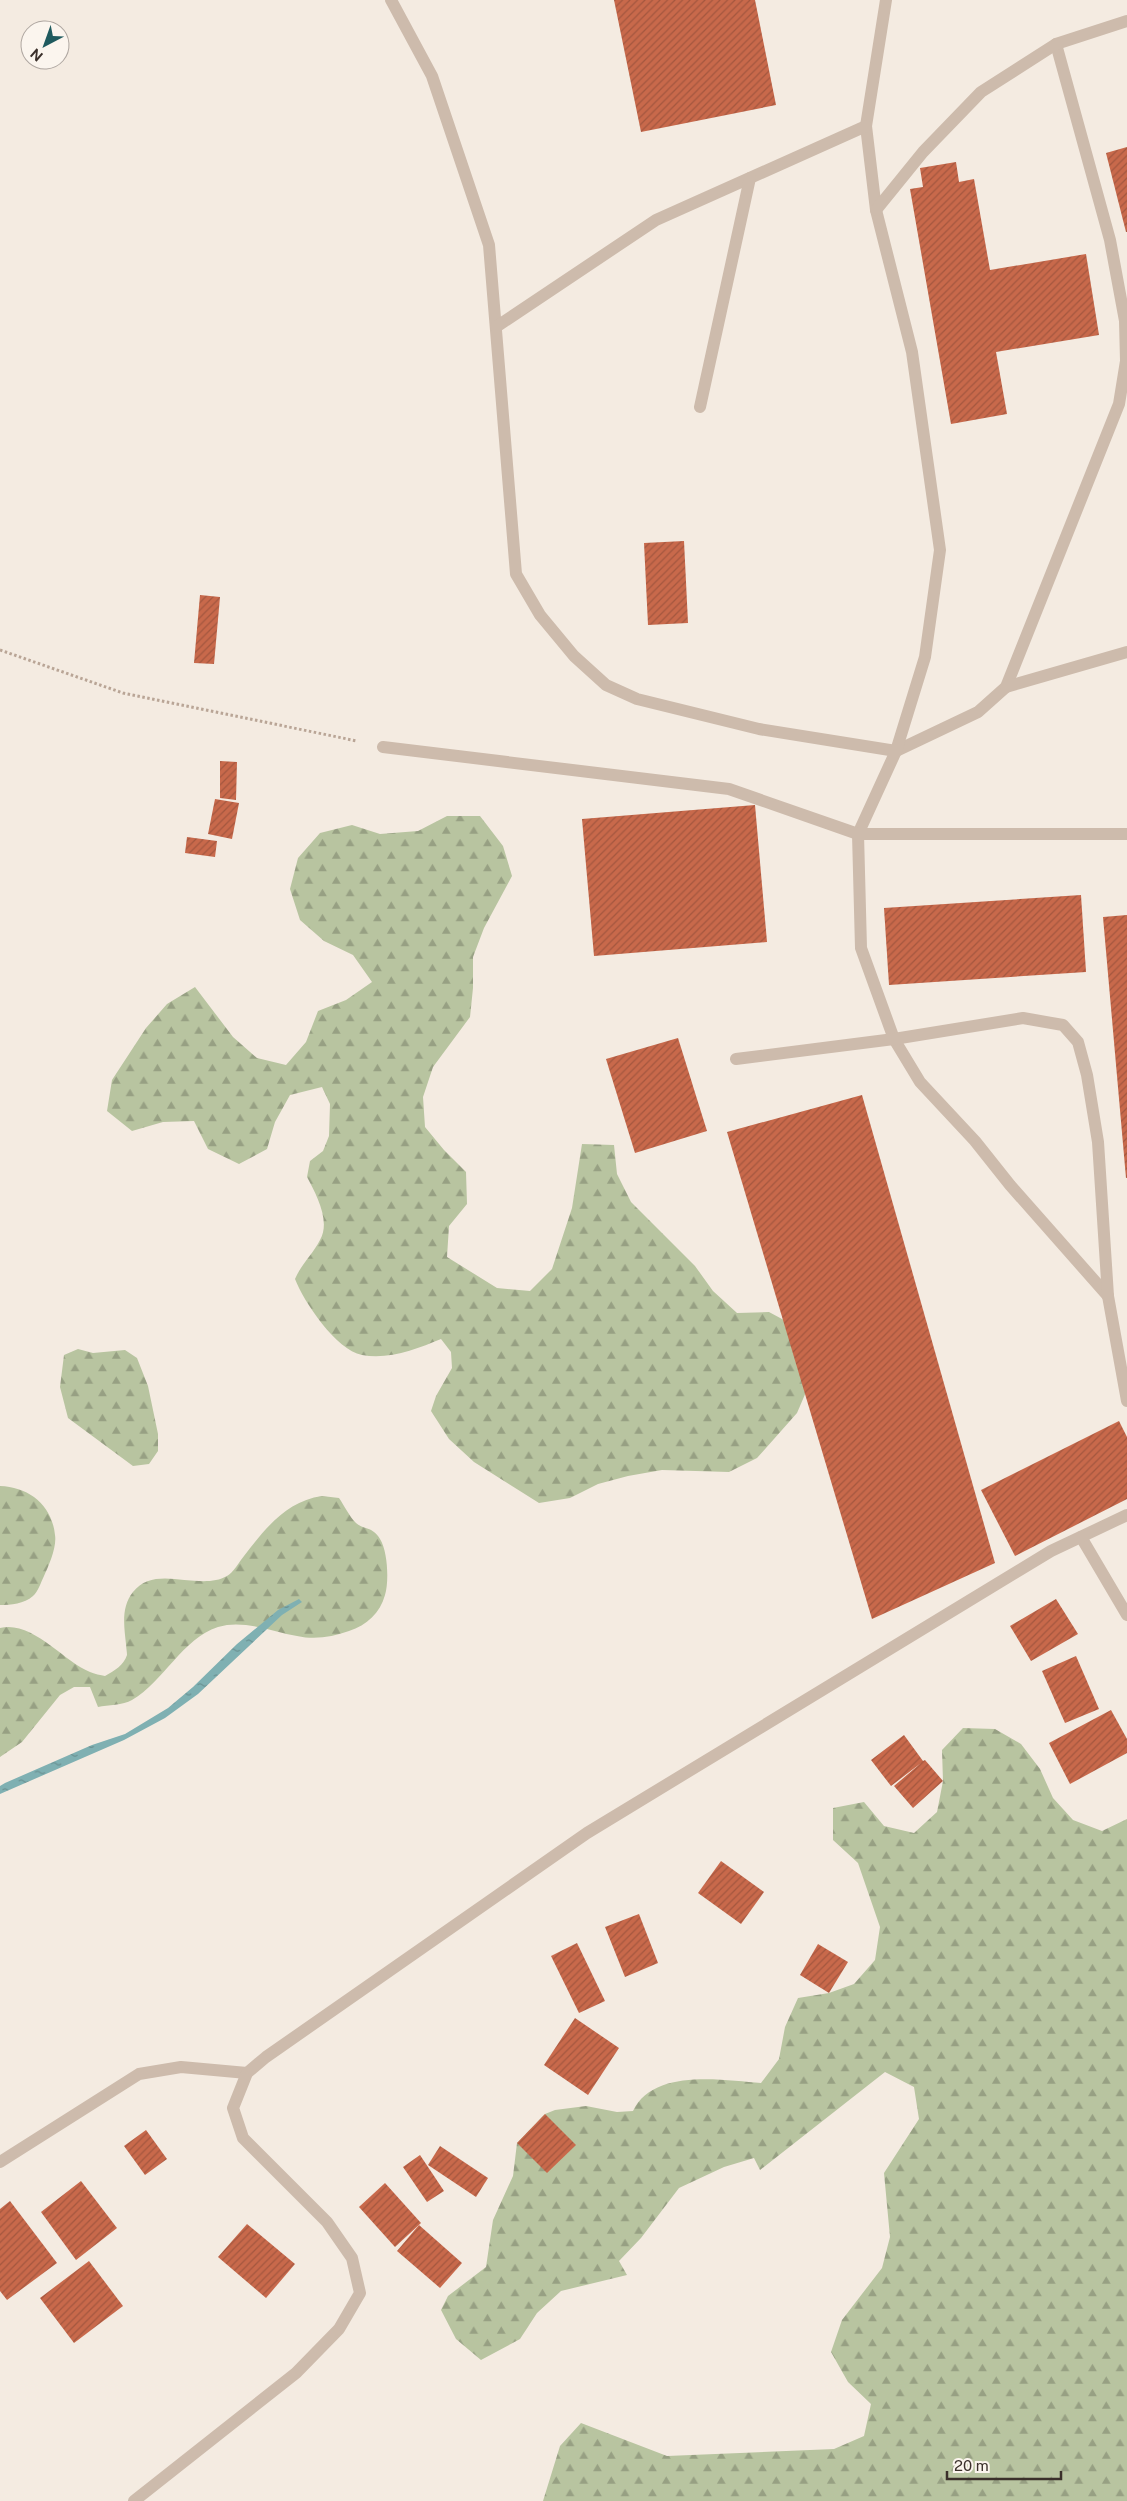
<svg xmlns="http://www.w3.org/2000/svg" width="1127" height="2501" font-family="'Public Sans',sans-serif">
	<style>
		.forest { fill: url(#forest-firs) }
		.water { fill: url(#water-ripples) }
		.building { fill: url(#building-hatch) }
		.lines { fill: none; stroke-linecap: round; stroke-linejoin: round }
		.path { stroke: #b9a596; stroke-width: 3; stroke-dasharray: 2.5 2.5; stroke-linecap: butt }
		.service { stroke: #cdbbac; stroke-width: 12 }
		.minor { stroke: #cdbbac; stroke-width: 12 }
	</style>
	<defs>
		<pattern id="forest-firs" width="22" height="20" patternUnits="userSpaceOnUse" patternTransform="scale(1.25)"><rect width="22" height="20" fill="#b8c4a0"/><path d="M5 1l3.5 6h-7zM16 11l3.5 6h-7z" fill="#97a083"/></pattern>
		<pattern id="water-ripples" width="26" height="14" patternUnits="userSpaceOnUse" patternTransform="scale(1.25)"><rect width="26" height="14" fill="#7fb0b2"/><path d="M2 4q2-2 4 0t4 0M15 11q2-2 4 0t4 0" fill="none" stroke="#699091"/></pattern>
		<pattern id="building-hatch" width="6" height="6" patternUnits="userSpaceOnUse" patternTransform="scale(1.25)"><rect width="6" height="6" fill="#c8694b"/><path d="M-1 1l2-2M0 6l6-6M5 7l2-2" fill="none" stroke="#a4573f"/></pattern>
	</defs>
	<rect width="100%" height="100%" fill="#f4ebe1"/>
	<g class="forest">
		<path d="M447,816H480L503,846L512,876L484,928L473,957V988L470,1017L433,1067L423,1097L425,1127L444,1150L466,1172L467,1204L449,1226L447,1257L497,1288L530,1291L552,1269L572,1208L582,1144L614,1145L617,1174L631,1202L695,1266L713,1291L737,1313L769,1312L795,1326L809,1385L797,1413L757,1458L729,1472L662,1470L628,1476L598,1484L570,1498L539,1503L474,1462L449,1439L431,1411L436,1396L452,1368L451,1352L441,1339C417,1349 389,1360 362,1355C336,1350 304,1302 295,1279C302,1263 313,1254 320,1240C331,1221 316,1194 307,1177L310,1161L323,1151L329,1136L330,1104L322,1087L290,1095L275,1122L267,1149L239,1164L208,1149L194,1121L163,1122L132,1131L107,1111L112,1080L146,1028L167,1004L195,987L233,1037L257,1058L286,1065L306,1042L318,1011L346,1000L372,982L353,955L324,941L300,920L290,889L298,858L320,833L352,825L380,834L418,831Z"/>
		<path d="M78,1349L93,1353L125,1350L137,1358L148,1386L158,1434V1451L149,1464L133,1466L68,1418L60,1387L64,1355Z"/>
		<path d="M0,1486C29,1487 52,1505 55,1535C57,1547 49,1565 44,1576C41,1582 38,1592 33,1596C24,1604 11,1605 0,1605Z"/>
		<path d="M322,1496L339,1498C344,1505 349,1516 356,1523C364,1530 372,1526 380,1539C388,1552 389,1582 385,1595C380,1613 367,1625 349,1631C332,1637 315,1640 297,1636C272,1632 244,1619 218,1627C182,1639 164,1681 132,1700C123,1705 108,1705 98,1707L90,1687H74L60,1695L22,1742L0,1757V1628C32,1620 63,1661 90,1672C94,1674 101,1675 105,1676C114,1671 124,1665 127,1655C127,1652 126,1647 126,1644C124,1626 121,1607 133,1592C155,1563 199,1592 227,1576C233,1573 239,1562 244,1556C265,1529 286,1501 322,1496Z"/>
		<path d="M963,1728L995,1729L1021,1744L1040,1769L1053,1798L1073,1820L1102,1831L1127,1819V2501H543L560,2446L581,2423L667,2456L834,2449L864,2436L871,2404L848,2382L831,2352L842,2320L882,2268L890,2237L884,2173L919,2119L914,2087L885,2072L760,2170L754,2158L724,2167L679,2188L641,2238L619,2261L627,2275L561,2291L537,2313L520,2339L481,2360L456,2339L441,2310L448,2296L486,2267L493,2220L513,2176L517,2143L545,2114L555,2110L586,2106L617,2112L633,2111C653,2068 723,2080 761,2083L779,2059L785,2027L798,1998L829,1993L854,1984L875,1960L880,1927L858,1863L833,1840V1808L864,1802L884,1826L914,1833L937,1812L943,1781L942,1750Z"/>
	</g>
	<path class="water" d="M299,1599L302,1602L282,1615L198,1694L165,1718L124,1740L0,1794V1786L5,1783L92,1745L125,1734L168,1708L193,1687L237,1644L278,1610Z"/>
	<g class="building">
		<path d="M614,0H755L776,105L641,132Z"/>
		<path d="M1127,147V232H1126L1106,153Z"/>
		<path d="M956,162L959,182L974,179L990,270L1086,254L1099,335L996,352L1007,414L951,424L910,189L923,187L920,168Z"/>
		<path d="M684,541L688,623L648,625L644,543Z"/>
		<path d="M200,595L220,597L214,664L194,663Z"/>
		<path d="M220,761L237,762L236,800L220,798Z"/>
		<path d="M215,799L239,803L232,839L208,834Z"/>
		<path d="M755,805L767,942L594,956L582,819Z"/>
		<path d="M187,837L217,841L215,857L185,853Z"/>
		<path d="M1081,895L1086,972L889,985L884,908Z"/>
		<path d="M1127,915V1178H1126L1103,917Z"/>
		<path d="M678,1038L707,1131L635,1153L606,1059Z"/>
		<path d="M862,1095L995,1563L872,1619L727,1132Z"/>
		<path d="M1119,1421L1127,1437V1499L1015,1556L981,1490Z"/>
		<path d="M1056,1599L1078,1634L1031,1661L1010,1626Z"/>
		<path d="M1076,1656L1099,1709L1065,1723L1042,1671Z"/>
		<path d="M1111,1710L1127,1739V1753L1070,1784L1049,1743Z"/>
		<path d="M904,1735L923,1761L925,1760L943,1781L913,1808L894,1786L921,1763L891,1786L871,1760Z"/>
		<path d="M721,1861L764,1892L741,1924L698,1893Z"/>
		<path d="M639,1914L658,1963L625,1977L605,1927Z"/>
		<path d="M577,1943L605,2001L579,2013L551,1956Z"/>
		<path d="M818,1944L848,1962L829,1993L800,1975Z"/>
		<path d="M575,2018L619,2048L588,2095L544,2065Z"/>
		<path d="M545,2114L576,2145L547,2173L517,2143Z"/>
		<path d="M146,2130L167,2159L145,2175L124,2146Z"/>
		<path d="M440,2146L488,2178L476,2197L428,2165Z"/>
		<path d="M420,2155L444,2191L427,2202L403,2167Z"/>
		<path d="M81,2181L117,2228L76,2260L41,2212Z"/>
		<path d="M385,2183L421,2223L395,2247L359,2207Z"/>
		<path d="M10,2201L57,2263L7,2300L0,2291V2209Z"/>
		<path d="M247,2224L295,2264L266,2298L218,2257Z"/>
		<path d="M419,2225L462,2263L440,2288L397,2251Z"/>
		<path d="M89,2261L123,2306L74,2343L40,2298Z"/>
	</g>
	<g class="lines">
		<path class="path" d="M0,650L123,693L357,741"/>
		<g class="service">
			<path d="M391,0L432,76L489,245L516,574L540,615L574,656L606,685L637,699L759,729L896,751L978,712L1006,687L1119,404L1126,361L1125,321L1110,240L1056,44"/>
			<path d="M886,0L866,126L876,210L912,352L940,550L925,657L896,751L858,834L861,948L894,1039L920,1082L975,1141L1010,1185L1108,1296"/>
			<path d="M876,210L923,152L981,92L1056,44L1127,21"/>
			<path d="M496,327L656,220L866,126"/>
			<path d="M700,407L750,178"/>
			<path d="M1006,687L1127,652"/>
			<path d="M383,747L729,789L858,834H1127"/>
			<path d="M736,1059L894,1039L1023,1018L1063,1025L1078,1042L1087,1075L1098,1142L1108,1296L1127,1401"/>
			<path d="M0,2162L139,2074L181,2067L247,2073"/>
		</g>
		<g class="minor">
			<path d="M1081,1537L1127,1615"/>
			<path d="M134,2501L296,2373L339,2329L360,2293L352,2258L327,2222L243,2138L233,2108L247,2073L266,2057L587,1833L1051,1551L1127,1515"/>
		</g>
	</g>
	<g transform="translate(45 45) rotate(221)"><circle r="24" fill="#fbf5ee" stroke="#aea6a0"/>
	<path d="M0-4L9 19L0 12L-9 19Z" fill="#1f5a5e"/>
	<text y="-8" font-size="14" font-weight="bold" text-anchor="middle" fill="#3b302b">N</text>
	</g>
	<path d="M947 2471v8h114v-8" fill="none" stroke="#3b302b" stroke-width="2.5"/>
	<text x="954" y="2471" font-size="15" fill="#3b302b" stroke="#fbf5ee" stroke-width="4" paint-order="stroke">20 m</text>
</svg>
